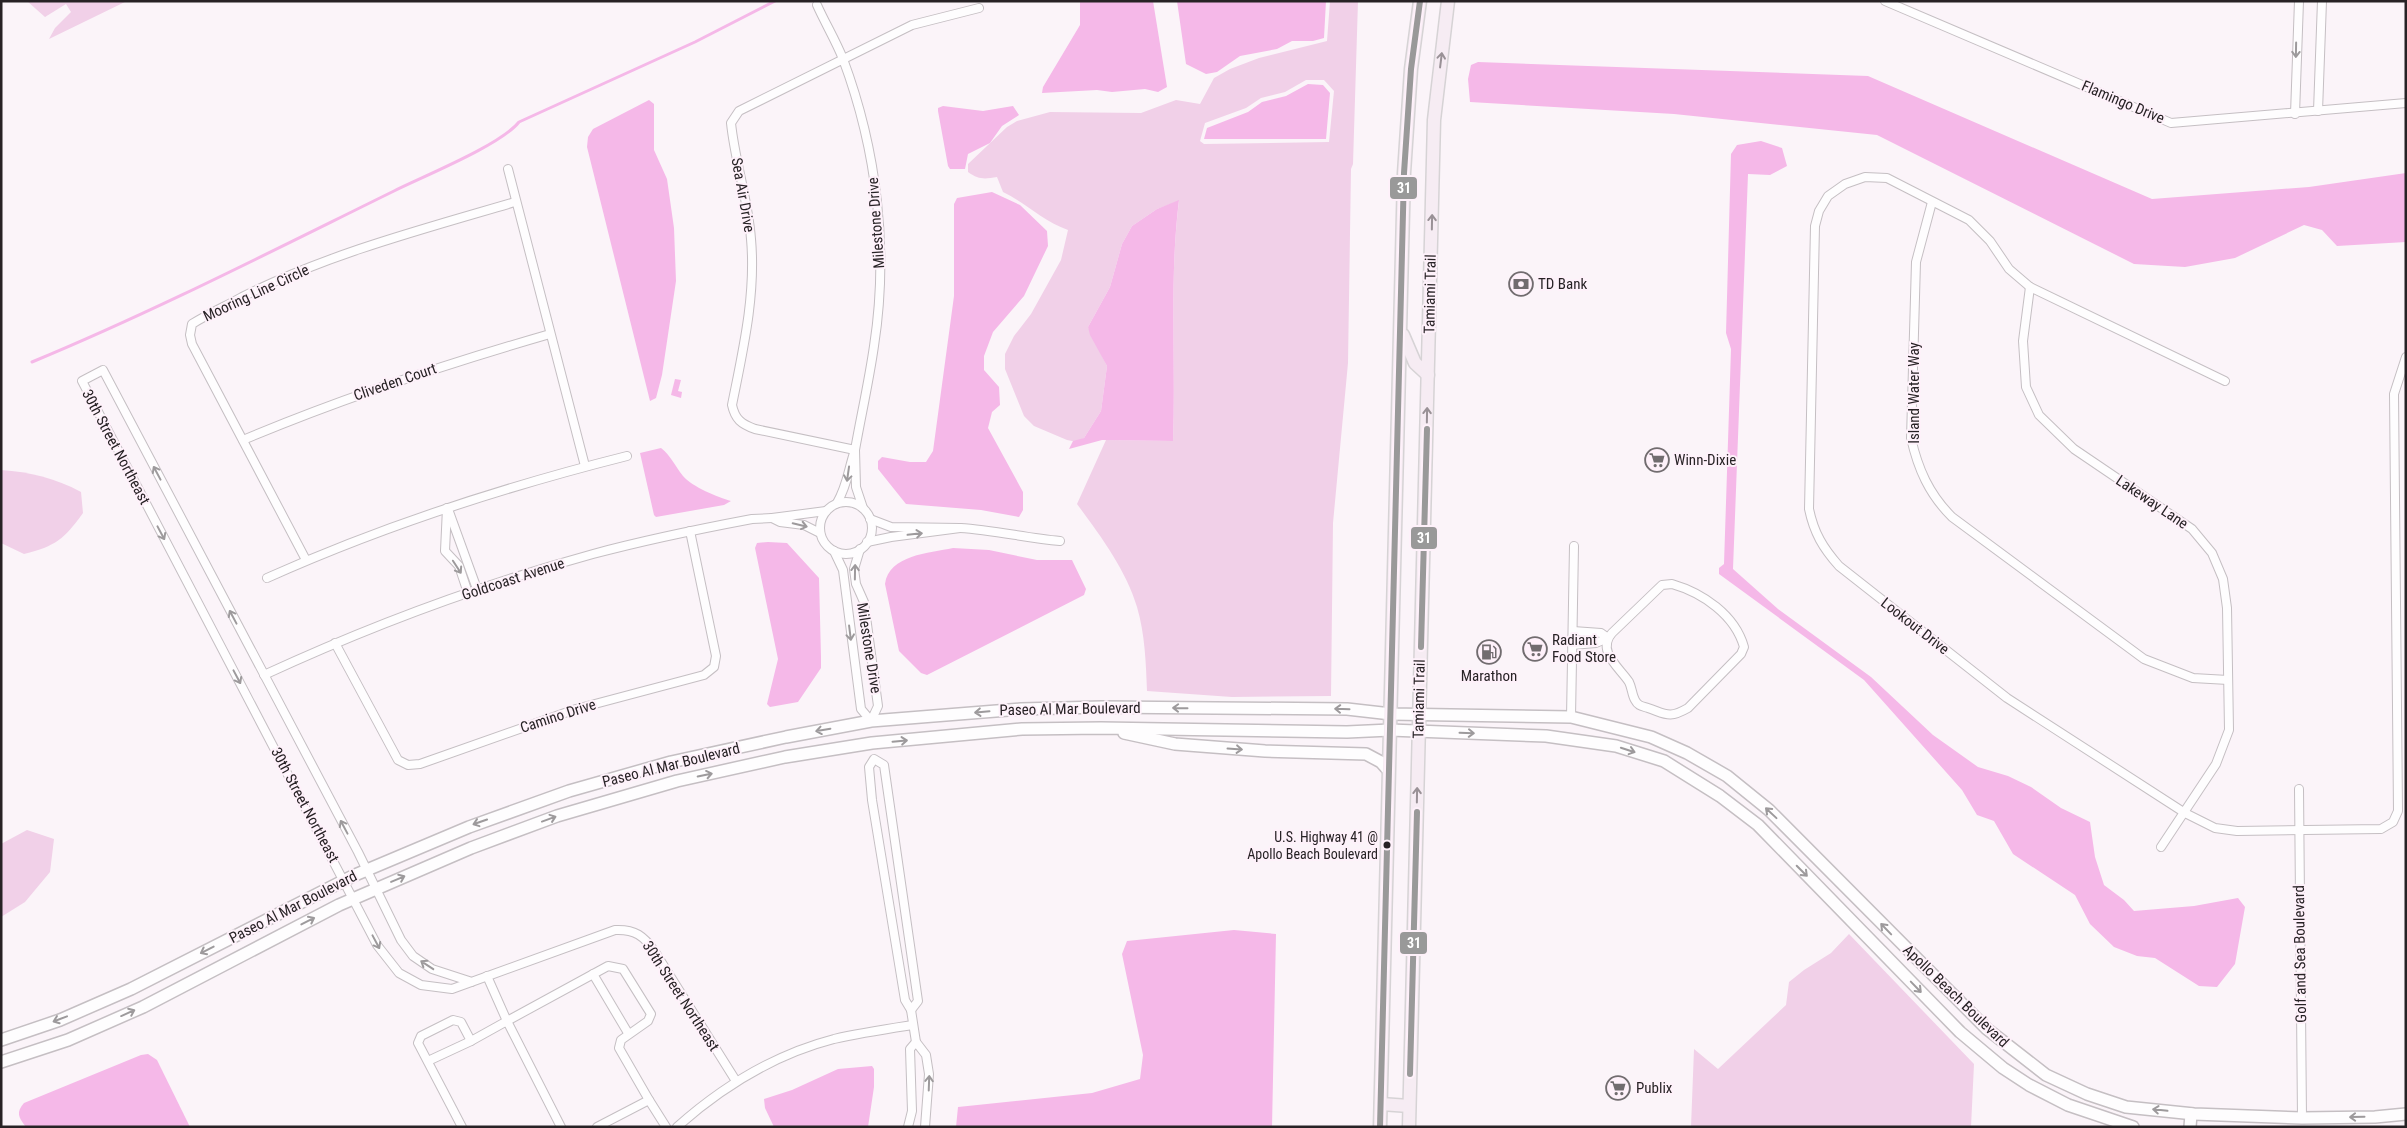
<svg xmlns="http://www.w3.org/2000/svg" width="2407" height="1128" font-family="'Roboto Condensed',sans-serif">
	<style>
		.green { fill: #f1d0e8; fill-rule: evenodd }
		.water { fill: #f5b8e8 }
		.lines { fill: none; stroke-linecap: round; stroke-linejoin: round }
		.stream { stroke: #f5b8e8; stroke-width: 3 }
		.street-casing { stroke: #c5bfc3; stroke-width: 10 }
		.secondary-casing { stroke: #c5bfc3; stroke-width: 14 }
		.primary-casing { stroke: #d6d3d5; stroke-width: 15 }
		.street { stroke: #fefdfe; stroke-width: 8 }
		.secondary { stroke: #fefdfe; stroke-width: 11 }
		.primary { stroke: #f6ecf3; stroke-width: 12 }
		.bus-1-casing { stroke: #fef1fa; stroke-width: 10 }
		.bus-1 { stroke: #999; stroke-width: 6 }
		.oneway { stroke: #9d9a9c }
		.oneway2 { stroke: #999196 }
		.bus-dot { fill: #272225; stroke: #fef1fa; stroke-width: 2 }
		.labels { text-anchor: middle; stroke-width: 4; stroke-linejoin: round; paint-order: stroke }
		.bus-label { font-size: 14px; fill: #272225; stroke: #fef1fa; text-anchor: end }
		.street-label { font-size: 15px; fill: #272225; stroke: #fef1fa }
		.poi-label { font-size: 15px; fill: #272225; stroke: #fef1fa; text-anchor: start }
		.line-badge { stroke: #fef1fa; stroke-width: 2 }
		.badge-label { font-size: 14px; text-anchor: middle; font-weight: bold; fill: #fff }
	</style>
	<rect width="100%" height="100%" fill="#fbf4f9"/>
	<g class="green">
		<path d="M27,1H127L49,39L55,28L71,12L66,4L45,17Z"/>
		<path d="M1330,1H1358L1353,164L1351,169L1348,363L1333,523L1331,696L1232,697L1147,691C1146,664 1145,634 1137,607C1126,570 1100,535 1077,504L1106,440L1173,441C1176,360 1169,281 1179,201L1157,209L1132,226L1122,244L1110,287L1088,327L1107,366L1101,411L1084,438L1077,442L1067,440L1034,426L1024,416L1005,369V354L1014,336L1031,314L1061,260L1068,230C1043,221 1026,203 1003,192L997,177C985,179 979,180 968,172V164L1007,127L1017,121L1050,112L1141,113L1176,100L1200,104L1214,78L1230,69L1259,58L1327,41ZM1306,80H1324L1334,91L1329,142L1204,144L1200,141L1205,123L1246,108L1261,98L1285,92Z"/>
		<path d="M1,470C30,472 55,478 81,492L83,513C64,539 56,546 24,554L1,543Z"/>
		<path d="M27,830L54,839L50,872L25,902L1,917V844Z"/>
		<path d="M1849,934L1974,1064L1971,1127H1691L1694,1049L1718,1069L1786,1005L1789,982L1804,970L1831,953Z"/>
	</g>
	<g class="water">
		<path d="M1080,1H1153L1167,87L1158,92L1145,89L1112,92L1097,90L1042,93L1043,87L1080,25Z"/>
		<path d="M1177,1H1326L1324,38L1313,41H1292L1277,49L1240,56L1217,72L1206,74L1186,64Z"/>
		<path d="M1478,62L1868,76L2152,199L2309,187L2406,173V242L2337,246L2322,230L2304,225L2235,258L2185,267L2134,264L1877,135L1674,114L1470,102L1468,79L1471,65Z"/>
		<path d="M1308,84L1323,85L1330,93L1326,139H1204L1207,128L1248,112L1262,102L1286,96Z"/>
		<path d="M649,100L654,104V150L667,179L674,228L676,281L662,375L656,398L650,401L587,147L588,137L593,129Z"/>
		<path d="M943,106L983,111L1013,106L1019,115L1002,126L990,143L968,154L965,169H950L948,166L938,111V108Z"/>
		<path d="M1761,141L1782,148L1787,166L1770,175L1748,174L1733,569L1778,609L1871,677L1933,735L1978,767L2008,776L2031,787L2061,808L2090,822L2095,857L2104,885L2124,900L2134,911L2194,906L2238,898L2245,907L2235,964L2217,987L2199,986L2155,958L2137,956L2114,947L2090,924L2075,895L2013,854L1994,821L1977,815L1962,790L1864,680L1719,574V568L1724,564L1731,349L1726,333L1731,154L1737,145Z"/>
		<path d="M992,192L1020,205L1047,231L1048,246L1024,296L993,332L984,356V370L999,387L1000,405L992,412L988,428L1023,492V510L1019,517L981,510L906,504L878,469V461L882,457L910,462H926L933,451L954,296V204L957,198Z"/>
		<path d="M1179,200C1169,281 1176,360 1173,441L1102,440L1069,449L1073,441L1084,438L1101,411L1107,366L1090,335L1088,327L1110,287L1122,244L1132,226L1157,209Z"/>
		<path d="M675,379L681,380L678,391L682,392L681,398L671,395Z"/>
		<path d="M661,448C671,456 675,466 683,476C692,487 718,497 731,501L724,505L656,517L654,515L640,453Z"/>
		<path d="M768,542L787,543L819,578L821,657V668L798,702L770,707L767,704L778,659L755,548L757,543Z"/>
		<path d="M953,548L989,550L1037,560H1072L1086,589L1084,595L927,675L921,673L899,651L885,584C889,555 929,553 953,548Z"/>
		<path d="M1234,930L1276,934L1272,1127H956L958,1107L1092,1093L1140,1079L1143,1055L1122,954L1127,941Z"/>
		<path d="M148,1054L157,1060L190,1127H26C18,1117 16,1112 24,1103L141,1055Z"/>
		<path d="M872,1066L874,1069V1087L868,1127H774L765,1108L764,1099L792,1090L838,1069Z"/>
	</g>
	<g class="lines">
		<path class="stream" d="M32,362C155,311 274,250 394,191C424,176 501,145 519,122L695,42L775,1"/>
		<g class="street-casing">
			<g id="street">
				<path d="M1885,1L2171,123L2406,103"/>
				<path d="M817,5C825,23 836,41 843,59C877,150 889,250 874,346C869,381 861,416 855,450L755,429C741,424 735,419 732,405C743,350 756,295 751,239C748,199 735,162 731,123L739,111L912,25L979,8"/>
				<path d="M2318,111L2322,1"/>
				<path d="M2295,114L2299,1"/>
				<path d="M508,169L585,466"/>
				<path d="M1932,202L1916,262L1911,438C1918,469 1929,494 1952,517L2144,659L2193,678L2228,680"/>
				<path d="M2030,287L2023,341L2026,387L2039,415L2074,449L2192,529L2212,553L2223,579L2227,608L2229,730L2216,764L2161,847"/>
				<path d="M2225,381L2030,287L2009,269L1990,241L1969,220L1887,178L1865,177L1845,184L1828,196L1819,211L1815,226L1809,509C1814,533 1823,548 1839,566L2007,698L2185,813L2215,828L2237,831L2381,829L2393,822L2398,811L2394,394L2406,357"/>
				<path d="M243,440C343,398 446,364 550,334"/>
				<circle cx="846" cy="528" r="26"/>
				<path d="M837,503C848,484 848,470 855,450L856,487L863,508"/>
				<path d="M447,508L445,551L459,566L468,593"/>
				<path d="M448,509L477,589"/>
				<path d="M960,528C994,530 1026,538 1060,541"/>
				<path d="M820,533L804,525L780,522L772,518L826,511"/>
				<path d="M867,542L891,537L960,528L891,527L870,519"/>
				<path d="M834,551L843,570L861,709L871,721L878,706L864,602L856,584L854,569L860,549"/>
				<path d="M306,560L192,344L190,335L192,324C208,314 226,306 242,297C328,254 423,229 515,202"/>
				<path d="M267,578C383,526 504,487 627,456"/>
				<path d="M1672,584C1703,593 1735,615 1744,647L1741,654L1688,708C1669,719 1666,714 1648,708C1642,706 1638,706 1635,700C1632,695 1632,688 1629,682C1620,668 1596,651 1612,633L1662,585Z"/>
				<path d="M335,643L398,760L408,765L420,764L576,709L704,675L714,667L716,656L690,531"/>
				<path d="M1572,645L1596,643L1608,638L1601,633L1573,631"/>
				<path d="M264,675C370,626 480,585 593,554C645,540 699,529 752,519L772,518"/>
				<path d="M1571,717L1574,546"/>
				<path d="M874,759L884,765L918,1001L911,1010L905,1000L872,800L869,767Z"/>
				<path d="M2299,789L2302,1118"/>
				<path d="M593,974L628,1033"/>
				<path d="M487,976L507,1021L608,966L623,969L651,1014L648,1021L621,1040L619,1048L649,1100"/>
				<path d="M472,982L432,969L413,956L401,940L358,852L103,370L82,381L377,945L399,973L421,985L452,989L615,930C635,929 644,936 655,952L736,1081"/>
				<path d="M911,1010L916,1042L926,1055L929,1074L925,1127"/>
				<path d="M428,1061L471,1041"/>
				<path d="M462,1127L418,1043L421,1036L453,1020L461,1022L471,1041L507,1021L561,1127"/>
				<path d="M597,1127L649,1100L666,1127"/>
				<path d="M677,1127C722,1087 776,1054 834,1039C860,1033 887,1029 913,1025"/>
				<path d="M908,1127L912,1111L910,1049L916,1042"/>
			</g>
		</g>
		<g class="secondary-casing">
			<g id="secondary">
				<path d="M1124,733L1175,744L1265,751L1366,754L1381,762L1389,771"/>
				<path d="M1,1040L60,1020L131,989L355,875L469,827L569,791L671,762L786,737L871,721L1021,709L1102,707L1347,709L1391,714L1571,717L1651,737L1687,753L1727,776L1769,810L1987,1029L2046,1075L2087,1094L2126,1107L2194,1114L2302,1118L2375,1117L2406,1114"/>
				<path d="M1,1062L68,1040L143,1007L339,905L471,848L557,816L677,781L785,757L872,743L1022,729L1101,728L1347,732L1390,730L1546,736L1616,746L1664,761L1720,796L1758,825L1960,1032L2003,1068L2029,1085L2068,1105L2133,1127"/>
				<path d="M2190,1127L2191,1114"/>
			</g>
		</g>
		<g class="primary-casing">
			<g id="primary">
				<path d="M1403,335L1415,363L1428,375"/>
				<path d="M1381,1104L1409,1106"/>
				<path d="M1380,1127L1404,173L1411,69L1420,1"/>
				<path d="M1409,1127L1434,120L1448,1"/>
			</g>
		</g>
		<use href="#street" class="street"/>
		<use href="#secondary" class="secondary"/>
		<use href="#primary" class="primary"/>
		<g class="bus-1-casing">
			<g id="bus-1">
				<path d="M1421,647L1427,429"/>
				<path d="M1410,1074L1417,812"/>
				<path d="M1380,1127L1404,173L1411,69L1420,1"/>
			</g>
		</g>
		<use href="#bus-1" class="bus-1"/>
	</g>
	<defs><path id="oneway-shaft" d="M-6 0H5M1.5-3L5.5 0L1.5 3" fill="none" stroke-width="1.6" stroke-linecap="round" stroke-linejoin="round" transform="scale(1.25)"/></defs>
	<g class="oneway">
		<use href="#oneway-shaft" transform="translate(2296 50) rotate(91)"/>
		<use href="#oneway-shaft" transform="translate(157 473) rotate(-118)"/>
		<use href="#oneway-shaft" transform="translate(848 474) rotate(98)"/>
		<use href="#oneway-shaft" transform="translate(800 525) rotate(13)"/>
		<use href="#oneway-shaft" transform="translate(161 533) rotate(62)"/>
		<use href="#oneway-shaft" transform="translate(915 534) rotate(-6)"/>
		<use href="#oneway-shaft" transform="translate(457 567) rotate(57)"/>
		<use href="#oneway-shaft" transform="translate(855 572) rotate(-89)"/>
		<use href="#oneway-shaft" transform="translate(233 617) rotate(-118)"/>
		<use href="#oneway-shaft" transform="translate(850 633) rotate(83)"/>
		<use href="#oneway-shaft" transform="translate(237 677) rotate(62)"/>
		<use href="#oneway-shaft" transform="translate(1180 708) rotate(-179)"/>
		<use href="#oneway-shaft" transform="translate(1342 709) rotate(-178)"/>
		<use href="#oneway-shaft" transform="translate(982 712) rotate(175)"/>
		<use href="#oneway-shaft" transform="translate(823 730) rotate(170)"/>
		<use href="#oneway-shaft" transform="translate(1467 733) rotate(2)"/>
		<use href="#oneway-shaft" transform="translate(900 741) rotate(-5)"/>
		<use href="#oneway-shaft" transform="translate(1235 749) rotate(4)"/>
		<use href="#oneway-shaft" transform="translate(1628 750) rotate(18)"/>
		<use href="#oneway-shaft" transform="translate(705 775) rotate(-12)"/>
		<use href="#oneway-shaft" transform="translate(1771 813) rotate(-137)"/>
		<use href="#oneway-shaft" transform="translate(549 819) rotate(-20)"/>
		<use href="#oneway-shaft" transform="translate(480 822) rotate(161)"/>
		<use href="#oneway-shaft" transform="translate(344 827) rotate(-118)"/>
		<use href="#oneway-shaft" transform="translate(1802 871) rotate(45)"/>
		<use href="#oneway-shaft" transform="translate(398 879) rotate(-23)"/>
		<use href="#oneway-shaft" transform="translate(308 921) rotate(-27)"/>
		<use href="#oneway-shaft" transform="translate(1886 929) rotate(-134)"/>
		<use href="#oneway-shaft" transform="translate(376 942) rotate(62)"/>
		<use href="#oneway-shaft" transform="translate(207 950) rotate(153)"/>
		<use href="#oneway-shaft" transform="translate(427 965) rotate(-147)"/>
		<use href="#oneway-shaft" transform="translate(1916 987) rotate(46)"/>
		<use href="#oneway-shaft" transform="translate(128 1013) rotate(-24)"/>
		<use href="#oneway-shaft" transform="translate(60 1019) rotate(159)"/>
		<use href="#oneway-shaft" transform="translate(929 1083) rotate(-88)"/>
		<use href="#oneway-shaft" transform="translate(2160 1110) rotate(-174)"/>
		<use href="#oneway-shaft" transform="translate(2357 1117) rotate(179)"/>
	</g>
	<g class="oneway2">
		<use href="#oneway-shaft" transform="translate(1441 60) rotate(-83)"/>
		<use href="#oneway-shaft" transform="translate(1432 222) rotate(-89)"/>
		<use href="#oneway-shaft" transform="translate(1427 415) rotate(-89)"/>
		<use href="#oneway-shaft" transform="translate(1417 795) rotate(-89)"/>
	</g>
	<defs>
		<g id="bank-ring" transform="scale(1.25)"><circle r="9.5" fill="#fef1fa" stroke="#716c6f" stroke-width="1.5"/><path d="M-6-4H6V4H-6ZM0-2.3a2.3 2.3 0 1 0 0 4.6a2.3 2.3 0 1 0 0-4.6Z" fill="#716c6f"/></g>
		<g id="supermarket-ring" transform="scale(1.25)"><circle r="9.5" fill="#fef1fa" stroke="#716c6f" stroke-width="1.5"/><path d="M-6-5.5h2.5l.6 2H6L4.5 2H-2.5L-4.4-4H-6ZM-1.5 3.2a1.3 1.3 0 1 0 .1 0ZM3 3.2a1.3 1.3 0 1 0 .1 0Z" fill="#716c6f"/></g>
		<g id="fuel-ring" transform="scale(1.25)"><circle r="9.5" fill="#fef1fa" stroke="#716c6f" stroke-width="1.5"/><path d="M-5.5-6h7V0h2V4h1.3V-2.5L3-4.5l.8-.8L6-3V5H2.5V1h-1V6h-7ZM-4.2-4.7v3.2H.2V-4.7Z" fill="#716c6f"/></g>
	</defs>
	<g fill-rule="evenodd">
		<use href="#bank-ring" x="1521" y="284"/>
		<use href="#supermarket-ring" x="1657" y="460"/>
		<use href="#supermarket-ring" x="1535" y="649"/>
		<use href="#fuel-ring" x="1489" y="652"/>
		<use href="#supermarket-ring" x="1618" y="1088"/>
	</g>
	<circle class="bus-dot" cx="1387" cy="845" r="4.5"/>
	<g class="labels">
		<g class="bus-label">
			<text x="1378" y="842">U.S. Highway 41 @<tspan x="1378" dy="17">Apollo Beach Boulevard</tspan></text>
		</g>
		<g class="street-label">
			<text transform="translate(2123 102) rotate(23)" y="5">Flamingo Drive</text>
			<text transform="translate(743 195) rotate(80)" y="5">Sea Air Drive</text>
			<text transform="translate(876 223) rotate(-94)" y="5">Milestone Drive</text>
			<text transform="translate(256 293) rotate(-25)" y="5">Mooring Line Circle</text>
			<text transform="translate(1430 294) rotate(-89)" y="5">Tamiami Trail</text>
			<text transform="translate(395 382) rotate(-19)" y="5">Cliveden Court</text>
			<text transform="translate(1914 393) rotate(-90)" y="5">Island Water Way</text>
			<text transform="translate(116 447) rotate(62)" y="5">30th Street Northeast</text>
			<text transform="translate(2152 502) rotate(34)" y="5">Lakeway Lane</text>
			<text transform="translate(513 579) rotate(-18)" y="5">Goldcoast Avenue</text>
			<text transform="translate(1915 626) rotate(38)" y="5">Lookout Drive</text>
			<text transform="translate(869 648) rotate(81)" y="5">Milestone Drive</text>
			<text transform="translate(1419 699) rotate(-89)" y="5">Tamiami Trail</text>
			<text transform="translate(1070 709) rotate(-1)" y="5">Paseo Al Mar Boulevard</text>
			<text transform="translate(558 716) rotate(-18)" y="5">Camino Drive</text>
			<text transform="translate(671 765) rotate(-14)" y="5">Paseo Al Mar Boulevard</text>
			<text transform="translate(305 805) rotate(62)" y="5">30th Street Northeast</text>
			<text transform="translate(293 907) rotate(-27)" y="5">Paseo Al Mar Boulevard</text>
			<text transform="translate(2300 954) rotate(-91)" y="5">Golf and Sea Boulevard</text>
			<text transform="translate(681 996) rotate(57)" y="5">30th Street Northeast</text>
			<text transform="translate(1956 996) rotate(44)" y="5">Apollo Beach Boulevard</text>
		</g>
		<g class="poi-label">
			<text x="1538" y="289">TD Bank</text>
			<text x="1674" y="465">Winn-Dixie</text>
			<text x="1552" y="645">Radiant<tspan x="1552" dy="17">Food Store</tspan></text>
			<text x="1489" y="681" text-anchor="middle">Marathon</text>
			<text x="1636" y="1093">Publix</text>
		</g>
	</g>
	<g class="line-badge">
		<rect x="1389" y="176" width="29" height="24" rx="5" fill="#999"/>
		<rect x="1410" y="526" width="28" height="24" rx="5" fill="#999"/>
		<rect x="1399" y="931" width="29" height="24" rx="5" fill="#999"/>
	</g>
	<g class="badge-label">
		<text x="1404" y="193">31</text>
		<text x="1424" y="543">31</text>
		<text x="1414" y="948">31</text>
	</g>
	<rect width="2407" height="1128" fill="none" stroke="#272225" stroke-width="5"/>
</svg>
